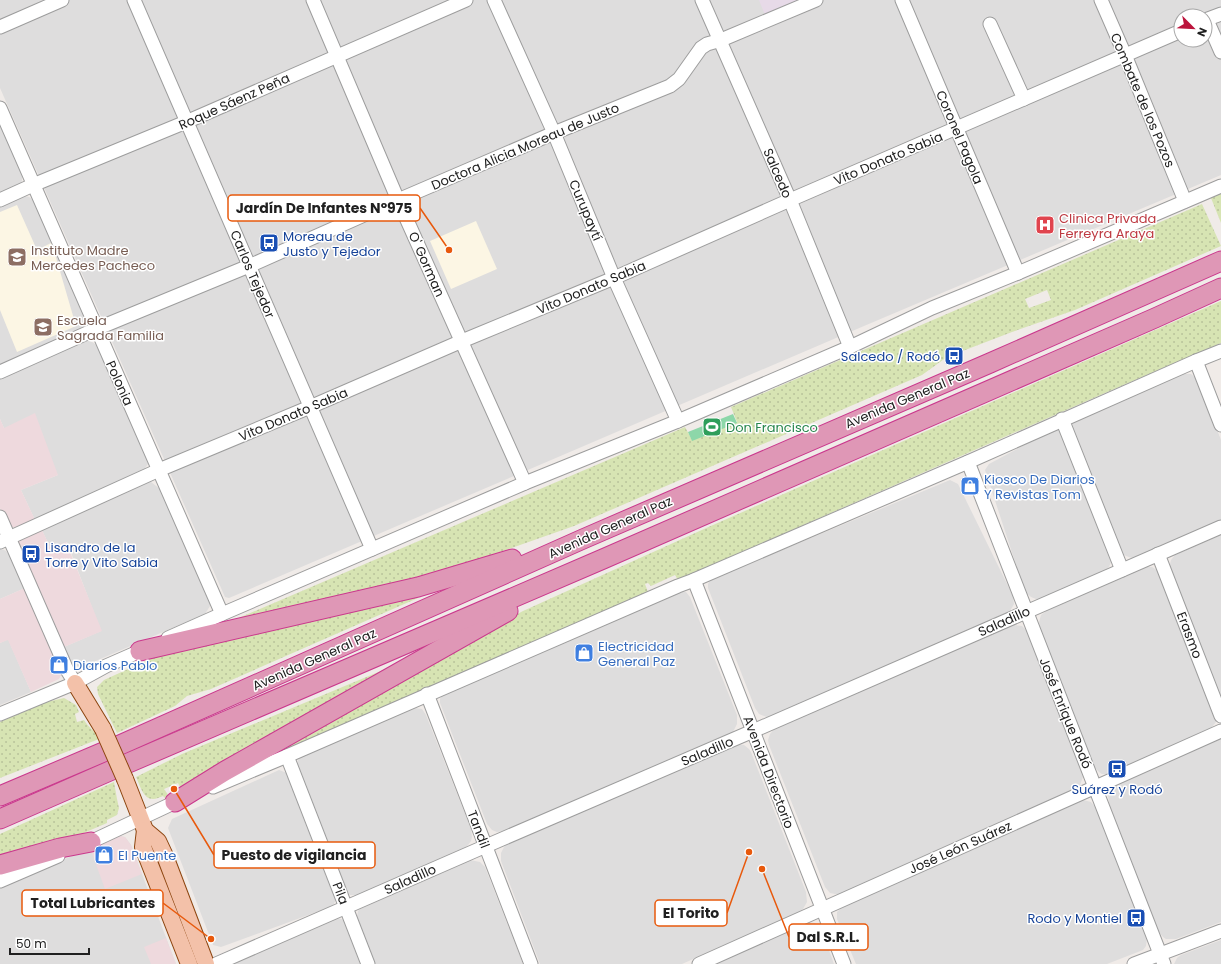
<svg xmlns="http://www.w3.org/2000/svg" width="1221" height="964" font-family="Poppins,sans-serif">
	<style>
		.residential { fill: #dedddd; fill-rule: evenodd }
		.commercial { fill: #eed9dd }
		.industrial { fill: #e7dae8 }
		.education { fill: #fcf6e4 }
		.grass { fill: url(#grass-dots); fill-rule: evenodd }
		.pitch { fill: #8dd7a9 }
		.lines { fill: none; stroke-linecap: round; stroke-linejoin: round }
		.minor-casing { stroke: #9d9d9d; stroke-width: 15 }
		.major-casing { stroke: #8d450f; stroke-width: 18 }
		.highway-casing { stroke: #ca388d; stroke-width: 21 }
		.minor { stroke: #fff; stroke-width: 13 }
		.major { stroke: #f3c1a9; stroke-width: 16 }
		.highway { stroke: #df97b6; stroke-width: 19 }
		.major-bridge-casing { stroke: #8d450f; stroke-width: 18; stroke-linecap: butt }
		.major-bridge { stroke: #f3c1a9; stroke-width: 16 }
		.labels { text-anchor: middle; stroke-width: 3; stroke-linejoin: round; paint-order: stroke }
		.street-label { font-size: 13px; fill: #202020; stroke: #fff }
		.health-label { font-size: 13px; fill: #be3a42; stroke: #fff; text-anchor: start }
		.transit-label { font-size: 13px; fill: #164399; stroke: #fff; text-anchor: start }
		.education-label { font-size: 13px; fill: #785e54; stroke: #fff; text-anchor: start }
		.leisure-label { font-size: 13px; fill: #27864d; stroke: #fff; text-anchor: start }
		.shop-label { font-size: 13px; fill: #366cbe; stroke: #fff; text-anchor: start }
		.leader { fill: none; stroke: #e8590c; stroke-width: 1.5 }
		.callout-dot { fill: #e8590c; stroke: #fff; stroke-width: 1.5 }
		.callout { fill: #fff; stroke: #e8590c; stroke-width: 1.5 }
		.callout-label { font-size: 14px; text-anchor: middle; font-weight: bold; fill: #202020 }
	</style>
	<defs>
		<pattern id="grass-dots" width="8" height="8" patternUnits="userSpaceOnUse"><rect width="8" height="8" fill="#d7e4b3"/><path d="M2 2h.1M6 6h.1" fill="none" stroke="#b8c39a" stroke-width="1.8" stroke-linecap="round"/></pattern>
	</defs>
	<rect width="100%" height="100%" fill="#f0ebe8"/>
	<g class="residential">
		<path d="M0,0H1221V175L864,326L229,598L225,597L0,88ZM1181,16H1205V40H1181Z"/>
		<path d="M0,124L22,176V181L20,185L0,195Z"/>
		<path d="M25,196L29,197L35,201L88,322L83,329L0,365V206L20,197Z"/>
		<path d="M85,339L89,340L98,346L148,460V464L143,471L35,520L21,490L58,475L4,428L0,419V376Z"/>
		<path d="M1183,374H1191L1198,380L1221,440V520L1136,557L1132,558L1129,557L1121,554L1071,426L1074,422Z"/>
		<path d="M1056,430H1060L1111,558V562L1109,567L1104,571L1041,599H1036L1031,597L1025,592L985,470L989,464L1030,442Z"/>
		<path d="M950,480L958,484L1013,596L1014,604L1010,611L773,716L767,717L759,714L755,708L708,588V584L710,580Z"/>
		<path d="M147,481L151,482L160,489L210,603V606L205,614L84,666L80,667L77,666L73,664L64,647L101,631L67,542L51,549L41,528Z"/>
		<path d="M1221,535V703L1169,568L1171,560L1175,555Z"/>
		<path d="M0,548L6,551L9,555L25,588L0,599Z"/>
		<path d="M1147,567H1152L1158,571L1216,718V722L1211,728L1110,774H1102L1099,772L1094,767L1041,632L1039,622L1041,615L1048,610Z"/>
		<path d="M680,592H686L690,597L737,715V724L733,732L504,831L497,832L492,830L487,824L440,703V699L442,695Z"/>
		<path d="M1014,625L1022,626L1027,631L1082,772L1083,777L1080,785L1075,789L840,894H835L830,893L825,887L769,745L768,740L770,734L775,728Z"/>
		<path d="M8,639L31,692L0,705V643Z"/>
		<path d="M414,708L422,709L426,715L471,829L472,837L471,841L468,845L463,849L358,895H350L345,890L297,764L298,760L301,757Z"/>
		<path d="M1221,738V922L1176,939H1166L1163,937L1159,932L1109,804L1108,794L1113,786Z"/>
		<path d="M737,744L744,745L749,749L751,752L806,892L807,902L803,909L799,912L682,964H540L501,861V853L504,847L509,842Z"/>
		<path d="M279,770L287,773L336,899L334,904L330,907L221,947L213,945L168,828L172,819Z"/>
		<path d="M1083,800L1091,802L1096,808L1147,938L1146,946L1143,950L1107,964H856L837,919V912L843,906Z"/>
		<path d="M120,836L125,837L131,845L176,964H0V887L116,837Z"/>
		<path d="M470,860L480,862L485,867L523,964H374L357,917L358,911L360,909Z"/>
		<path d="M337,918L345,920L363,964H231Z"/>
		<path d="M806,922L815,923L821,928L834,964H713Z"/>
		<path d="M1221,940V964H1174L1177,958L1181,955Z"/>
	</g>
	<g class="commercial">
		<path d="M35,413L58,475L21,490L35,520L15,528L8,525L0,508V419L4,428Z"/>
		<path d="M41,528L51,549L66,542L102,631L64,647L16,542Z"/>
		<path d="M25,588L62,673L59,679L31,692L8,640L0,643V599Z"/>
		<path d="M120,836L125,837L131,845L142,874L105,889L90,848L116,837Z"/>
		<path d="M166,938L176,964H151L144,947Z"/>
	</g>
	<path class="industrial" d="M759,0H800L765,15Z"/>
	<g class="education">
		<path d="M17,205L37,250L53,242L58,252L55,254L76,326L17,352L0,310V212Z"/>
		<path d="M476,221L497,269L451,289L430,241Z"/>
	</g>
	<g class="grass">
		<path d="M1221,193V223L1211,198Z"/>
		<path d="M1202,204L1221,246L1075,310L1012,332L947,357L922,375L574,526L435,575L220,626L685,427L692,440L737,422L731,407ZM1047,290L1051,300L1029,308L1025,299Z"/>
		<path d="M1221,301V343L1105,393L678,580L675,575L651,586L648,583L645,584L648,592L255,763L417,668L523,611L704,529Z"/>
		<path d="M415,596L418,598L211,689L187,696L175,706L117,733L98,694L97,687L104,680L161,654Z"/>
		<path d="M438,647L182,791L178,783L164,789L169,796L165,798L163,796C160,797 156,799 153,799C143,799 140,785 136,777L182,754Z"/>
		<path d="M64,698L76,705L79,712L75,714L77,722L84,720C88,727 96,732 99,739L0,778V722L47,702Z"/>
		<path d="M114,782L117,799L119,808L117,815L107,820V823L72,838L0,860V834Z"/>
	</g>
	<path class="pitch" d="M733,414L737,423L692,441L688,432Z"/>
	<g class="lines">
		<g class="minor-casing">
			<g id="minor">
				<path d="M134,0L372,549"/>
				<path d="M313,0L398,200L525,483"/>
				<path d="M494,0L554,133L614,278L678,421"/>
				<path d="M702,0L790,200L850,347"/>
				<path d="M902,0L1018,273"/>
				<path d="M1101,0L1125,55L1185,201"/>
				<path d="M1205,20L1221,14"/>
				<path d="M1207,20L1221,52"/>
				<path d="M990,24L1024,99"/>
				<path d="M0,27L62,0"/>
				<path d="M0,108L222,614"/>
				<path d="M0,200L33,185L186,122L466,0"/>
				<path d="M1196,361L1221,425"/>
				<path d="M0,372L96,329L249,266L398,200L554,133L670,86L679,79L701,48L707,44L721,40L816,0"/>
				<path d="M1062,419L1122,570"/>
				<path d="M968,462L1164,964"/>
				<path d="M0,517L67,670L75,683"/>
				<path d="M0,542L159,470L310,407L462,341L614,278L790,200L1181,31"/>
				<path d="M1158,554L1221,716"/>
				<path d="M694,580L844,964"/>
				<path d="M168,638L222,614L525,483L678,421L850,347L932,308L1018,273L1221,186"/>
				<path d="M427,694L531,964"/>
				<path d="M0,714L75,683L106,666L147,648"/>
				<path d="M287,756L368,964"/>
				<path d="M213,787L287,756L678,586L694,580L968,462L1196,361L1221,351"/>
				<path d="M84,845L182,799"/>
				<path d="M0,881L58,856"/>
				<path d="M216,964L486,846L753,731L1221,527"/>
				<path d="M699,964L1221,731"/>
				<path d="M1134,964L1221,931"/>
			</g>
		</g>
		<g class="major-casing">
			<g id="major">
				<path d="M75,683L103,729"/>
				<path d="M125,779L145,830L158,841L165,856L206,964"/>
				<path d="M145,830L143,847L189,964"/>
			</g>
		</g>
		<g class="highway-casing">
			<g id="highway">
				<path d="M140,651L418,587L512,559"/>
				<path d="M0,796L120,745L583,539L990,363L1221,261"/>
				<path d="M175,802L225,771L508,611"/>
				<path d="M0,819L112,770L603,559L1155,318L1221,288"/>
				<path d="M0,865L60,848L91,842"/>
			</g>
		</g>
		<use href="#minor" class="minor"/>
		<use href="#major" class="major"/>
		<use href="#highway" class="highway"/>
		<g class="major-bridge-casing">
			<path id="major-bridge" d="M103,729L125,779"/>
		</g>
		<use href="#major-bridge" class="major-bridge"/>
	</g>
	<defs>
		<g id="hospital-square" transform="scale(1)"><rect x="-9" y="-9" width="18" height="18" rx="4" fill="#e0444e" stroke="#fff"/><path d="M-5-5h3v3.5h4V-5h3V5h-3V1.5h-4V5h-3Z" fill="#fff"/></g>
		<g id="bus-square" transform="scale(1)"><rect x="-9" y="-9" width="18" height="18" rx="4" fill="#1a4fb4" stroke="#fff"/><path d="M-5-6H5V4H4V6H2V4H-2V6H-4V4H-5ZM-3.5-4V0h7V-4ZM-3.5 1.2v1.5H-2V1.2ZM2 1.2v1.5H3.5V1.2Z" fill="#fff"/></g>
		<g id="school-square" transform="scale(1)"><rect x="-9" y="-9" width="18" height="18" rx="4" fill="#8d6e63" stroke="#fff"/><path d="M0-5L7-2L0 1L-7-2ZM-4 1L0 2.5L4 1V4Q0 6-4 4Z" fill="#fff"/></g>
		<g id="stadium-square" transform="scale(1)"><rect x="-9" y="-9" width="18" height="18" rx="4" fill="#2e9e5b" stroke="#fff"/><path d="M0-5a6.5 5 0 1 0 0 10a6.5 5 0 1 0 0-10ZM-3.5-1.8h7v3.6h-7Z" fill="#fff"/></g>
		<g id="shop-square" transform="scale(1)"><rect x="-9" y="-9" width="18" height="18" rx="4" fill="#3f7fe0" stroke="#fff"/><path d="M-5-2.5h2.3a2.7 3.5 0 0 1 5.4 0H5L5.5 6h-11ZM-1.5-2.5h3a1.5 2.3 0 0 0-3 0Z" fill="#fff"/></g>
	</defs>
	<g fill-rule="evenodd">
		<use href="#hospital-square" x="1045" y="225"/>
		<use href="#bus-square" x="269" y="243"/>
		<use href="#school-square" x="17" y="257"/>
		<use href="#school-square" x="43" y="327"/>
		<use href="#bus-square" x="954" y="356"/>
		<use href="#stadium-square" x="712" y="427"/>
		<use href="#shop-square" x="970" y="486"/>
		<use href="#bus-square" x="31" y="554"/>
		<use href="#shop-square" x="584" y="653"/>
		<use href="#shop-square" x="59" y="665"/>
		<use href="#bus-square" x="1117" y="769"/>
		<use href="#shop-square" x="104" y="855"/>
		<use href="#bus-square" x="1136" y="918"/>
	</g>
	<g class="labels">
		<g class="street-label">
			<text transform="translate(1143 100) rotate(67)" y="5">Combate de los Pozos</text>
			<text transform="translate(234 101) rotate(-24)" y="5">Roque Sáenz Peña</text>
			<text transform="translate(960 137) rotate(67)" y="5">Coronel Pagola</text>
			<text transform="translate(525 146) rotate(-23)" y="5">Doctora Alicia Moreau de Justo</text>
			<text transform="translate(888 158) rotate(-23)" y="5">Vito Donato Sabia</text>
			<text transform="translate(778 173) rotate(67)" y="5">Salcedo</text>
			<text transform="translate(586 210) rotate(67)" y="5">Curupaytí</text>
			<text transform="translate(427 264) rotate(66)" y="5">O' Gorman</text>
			<text transform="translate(253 274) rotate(67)" y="5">Carlos Tejedor</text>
			<text transform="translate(591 287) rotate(-23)" y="5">Vito Donato Sabia</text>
			<text transform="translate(120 383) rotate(66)" y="5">Polonia</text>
			<text transform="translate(907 398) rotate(-23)" y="5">Avenida General Paz</text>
			<text transform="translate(293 414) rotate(-23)" y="5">Vito Donato Sabia</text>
			<text transform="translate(610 527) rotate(-24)" y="5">Avenida General Paz</text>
			<text transform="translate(1004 621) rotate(-24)" y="5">Saladillo</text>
			<text transform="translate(1190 635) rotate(69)" y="5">Erasmo</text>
			<text transform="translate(314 659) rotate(-24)" y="5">Avenida General Paz</text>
			<text transform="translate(1066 713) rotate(68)" y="5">José Enrique Rodó</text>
			<text transform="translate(707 751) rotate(-23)" y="5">Saladillo</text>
			<text transform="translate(769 772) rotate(69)" y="5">Avenida Directorio</text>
			<text transform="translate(479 829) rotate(69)" y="5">Tandil</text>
			<text transform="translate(960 847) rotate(-24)" y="5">José León Suárez</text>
			<text transform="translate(410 879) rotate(-24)" y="5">Saladillo</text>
			<text transform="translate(341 893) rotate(69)" y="5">Pila</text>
		</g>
		<g class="health-label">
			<text x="1059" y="223">Clinica Privada<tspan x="1059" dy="15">Ferreyra Araya</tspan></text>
		</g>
		<g class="transit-label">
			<text x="283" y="241">Moreau de<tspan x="283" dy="15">Justo y Tejedor</tspan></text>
			<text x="940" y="361" text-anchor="end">Salcedo / Rodó</text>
			<text x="45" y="552">Lisandro de la<tspan x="45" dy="15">Torre y Vito Sabia</tspan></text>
			<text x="1117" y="794" text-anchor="middle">Suárez y Rodó</text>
			<text x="1122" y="923" text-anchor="end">Rodo y Montiel</text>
		</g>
		<g class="education-label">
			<text x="31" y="255">Instituto Madre<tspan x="31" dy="15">Mercedes Pacheco</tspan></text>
			<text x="57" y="325">Escuela<tspan x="57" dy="15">Sagrada Familia</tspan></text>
		</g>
		<g class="leisure-label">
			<text x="726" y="432">Don Francisco</text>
		</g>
		<g class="shop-label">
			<text x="984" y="484">Kiosco De Diarios<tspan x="984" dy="15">Y Revistas Tom</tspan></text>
			<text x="598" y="651">Electricidad<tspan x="598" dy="15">General Paz</tspan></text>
			<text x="73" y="670">Diarios Pablo</text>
			<text x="118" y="860">El Puente</text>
		</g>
	</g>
	<path class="leader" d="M449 250L420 208M174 789L214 855M211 939L163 903M749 852L727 913M762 869L789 937"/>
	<g class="callout-dot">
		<circle cx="449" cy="250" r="4"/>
		<circle cx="174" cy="789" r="4"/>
		<circle cx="211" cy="939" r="4"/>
		<circle cx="749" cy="852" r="4"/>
		<circle cx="762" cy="869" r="4"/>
	</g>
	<g class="callout">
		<rect x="228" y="195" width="192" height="26" rx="4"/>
		<rect x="214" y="842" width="161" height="26" rx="4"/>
		<rect x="22" y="890" width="141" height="26" rx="4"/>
		<rect x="655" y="900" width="72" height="26" rx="4"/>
		<rect x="789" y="924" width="79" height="26" rx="4"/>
	</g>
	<g class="callout-label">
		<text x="324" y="213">Jardín De Infantes Nº975</text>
		<text x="294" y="860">Puesto de vigilancia</text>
		<text x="93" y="908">Total Lubricantes</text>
		<text x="691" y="918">El Torito</text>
		<text x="828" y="942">Dal S.R.L.</text>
	</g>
	<g transform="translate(1193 28) rotate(114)"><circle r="19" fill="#ffffff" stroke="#a6a6a6"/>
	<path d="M0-3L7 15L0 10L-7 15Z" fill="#bc143c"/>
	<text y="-6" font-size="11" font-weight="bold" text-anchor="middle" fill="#202020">N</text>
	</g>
	<path d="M10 948v6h79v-6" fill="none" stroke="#202020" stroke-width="2"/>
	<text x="16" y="948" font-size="12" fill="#202020" stroke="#ffffff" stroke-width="3" paint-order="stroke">50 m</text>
</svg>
